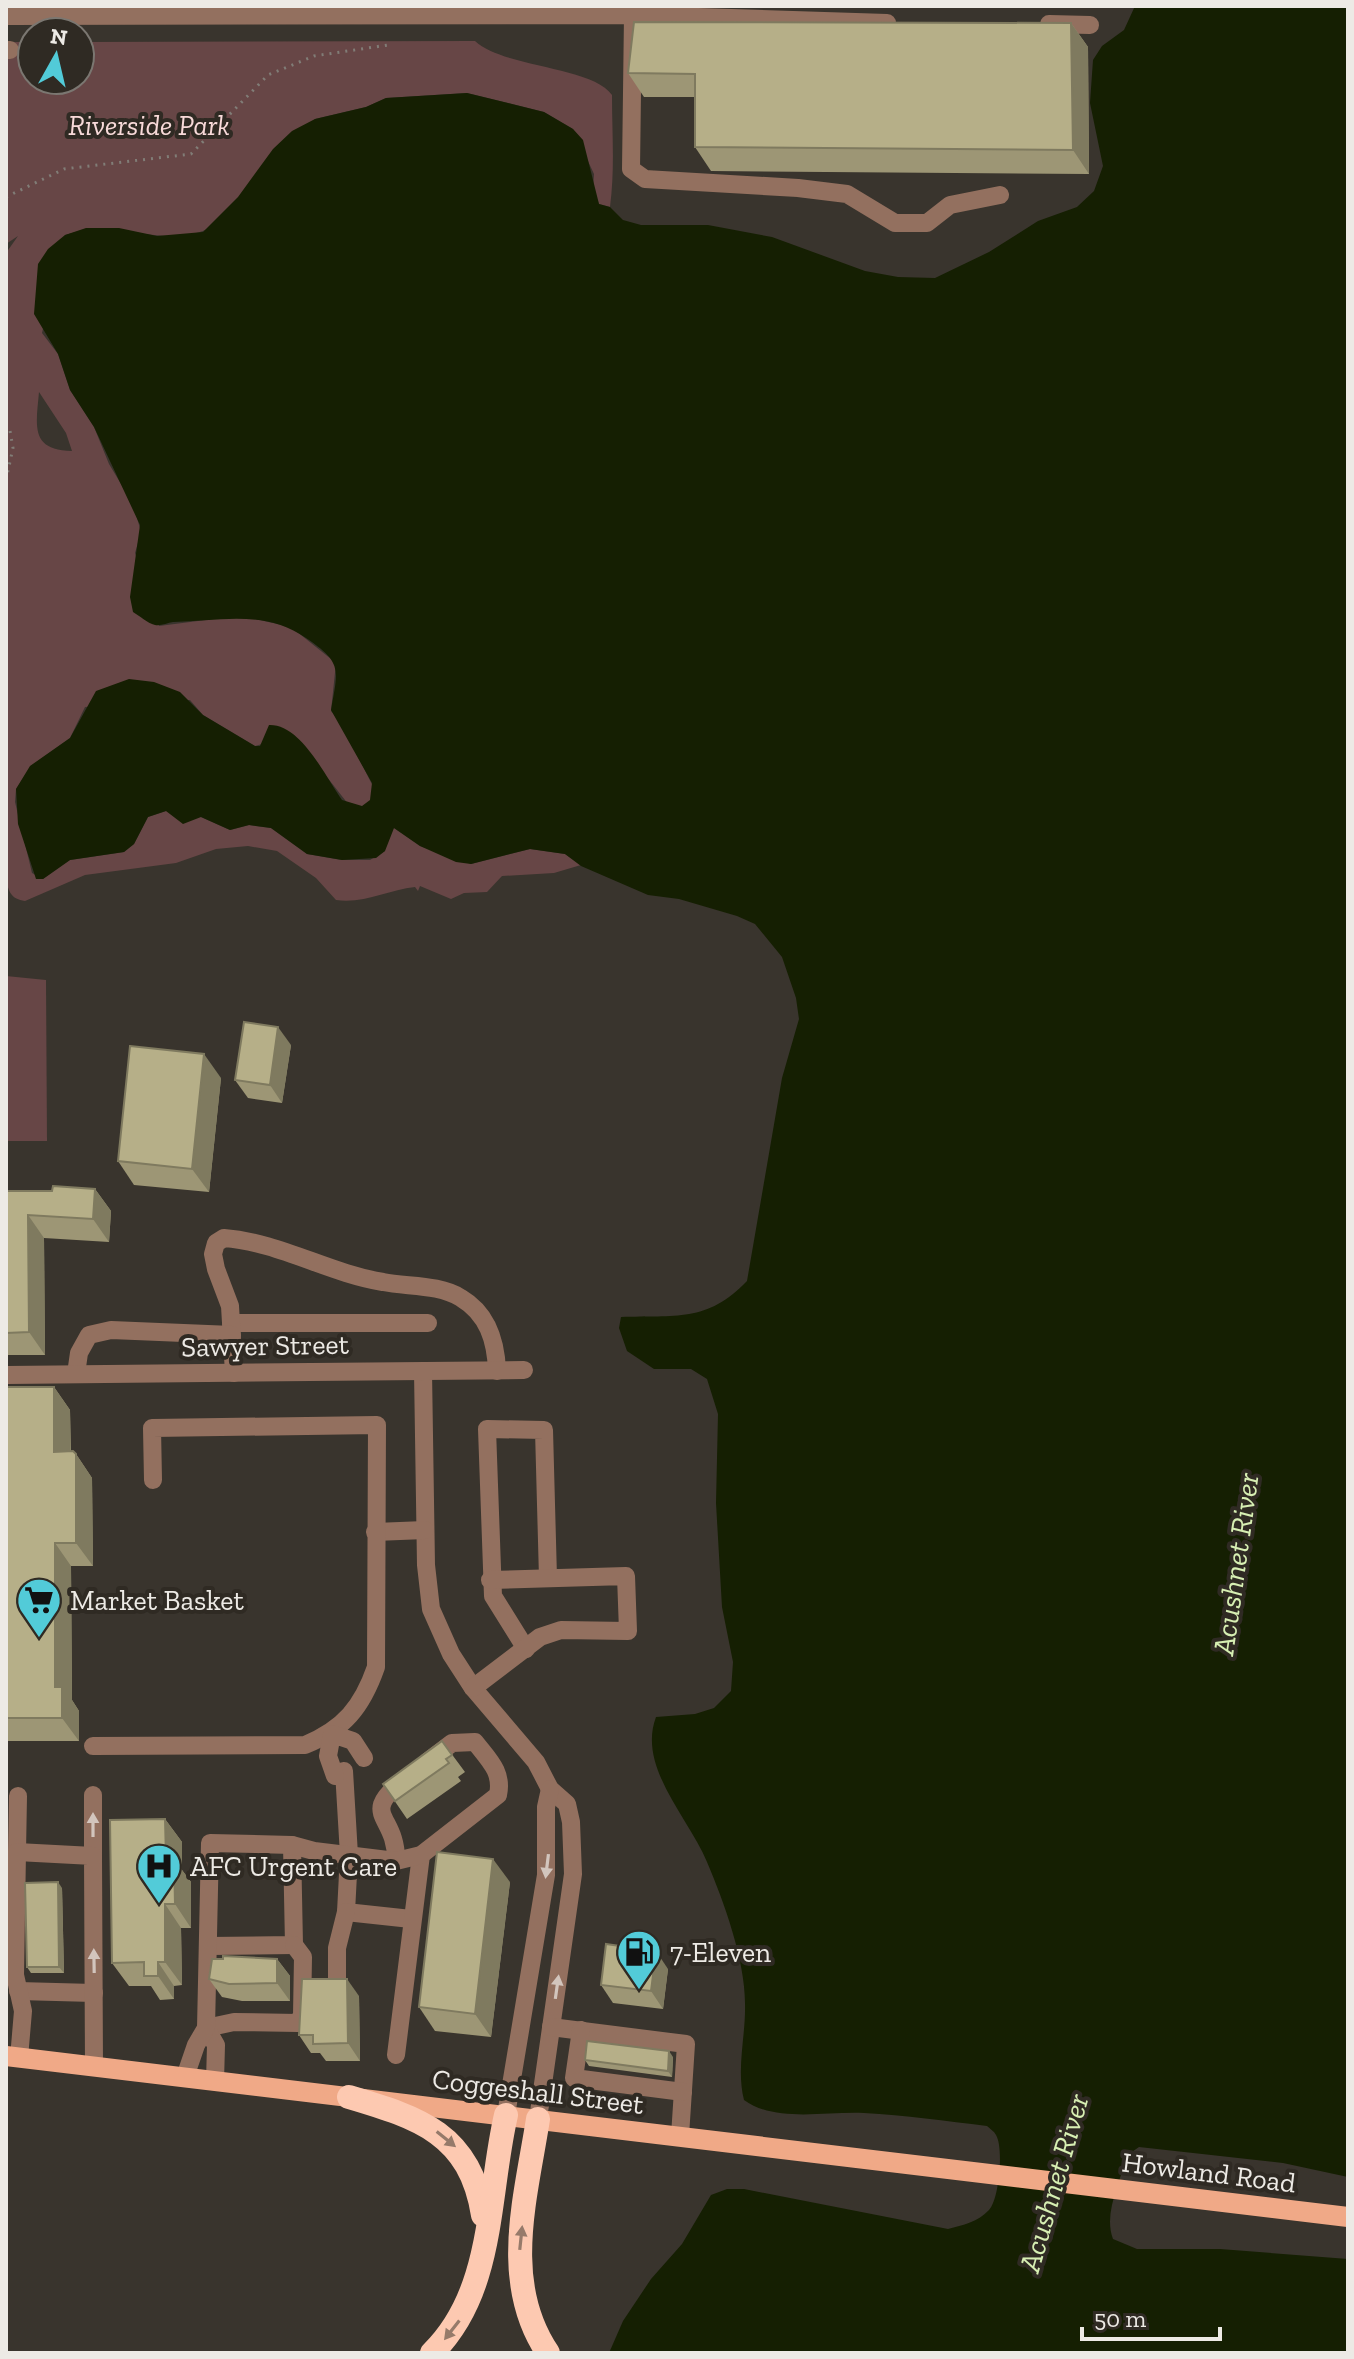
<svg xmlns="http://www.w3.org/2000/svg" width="1354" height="2359" font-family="'Zilla Slab',serif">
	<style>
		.green { fill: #674646; fill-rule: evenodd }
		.water { fill: #151f02 }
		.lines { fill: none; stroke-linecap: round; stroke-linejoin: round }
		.path { stroke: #817d77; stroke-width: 3; stroke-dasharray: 2 6; stroke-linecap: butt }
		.minor { stroke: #93705f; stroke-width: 18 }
		.major { stroke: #f0a987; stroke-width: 20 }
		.highway { stroke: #fdc9b1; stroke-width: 24 }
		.wall { fill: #9d9675 }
		.shaded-wall { fill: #7f7a5f }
		.building { fill: #b6af88; stroke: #7f7a5f; stroke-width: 2 }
		.oneway { fill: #d2c5bd }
		.oneway2 { fill: #967a6a }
		.labels { text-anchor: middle; stroke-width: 8; stroke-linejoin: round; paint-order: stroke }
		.park-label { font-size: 28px; font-style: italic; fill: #f8dad9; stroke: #2f2a23 }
		.street-label { font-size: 28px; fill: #edeae5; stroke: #2f2a23 }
		.poi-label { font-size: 28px; fill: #edeae5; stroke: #2f2a23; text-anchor: start }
		.water-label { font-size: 30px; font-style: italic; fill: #d7efb3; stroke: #2f2a23 }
	</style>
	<rect width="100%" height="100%" fill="#39342d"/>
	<g class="green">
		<path d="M475,41C504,68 592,66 612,95C612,133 615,169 610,207L599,204L593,189L594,174L573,129L544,112L467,93L386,98L366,107L315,119L213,226C172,251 115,219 65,235L42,333L58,354L70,390L94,427L109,464L133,504L141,532L135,553L159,626L229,617L255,619L291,627L336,663L331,711L341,723L394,828L420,846L471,864L530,849L565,854L581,865L554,873L502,876L487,892L464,893L451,899L420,886L418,891L415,887C388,890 364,904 336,900L316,878L277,851L248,846L216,849L176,863L85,875L25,901C11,899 9,892 6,880V253L18,236L6,244V42H32V80H80V42ZM39,392L66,433L72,451C30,450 36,426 39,392ZM190,700L203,715L255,746L294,735L385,851L370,860H342L307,854L271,828L249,825L230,830L201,817L166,811L148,817L134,844L124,852L70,860L43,879L32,873L15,802L16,789L31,766L70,738L85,707Z"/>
		<path d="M6,976L46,980L47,1141H6Z"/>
	</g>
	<path class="water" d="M1135,6H1348V2177L1283,2163L1139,2147L1126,2156C1121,2183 1103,2212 1113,2239L1137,2249H1220L1348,2259V2353H609L623,2321L651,2279L682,2244L711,2195L727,2189H744L948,2229C963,2225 978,2222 989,2210C999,2200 1004,2148 996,2135C994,2131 990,2129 987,2126C946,2121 905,2115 864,2113C827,2111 775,2123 744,2100C736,2068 746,2036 745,2003C745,1960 724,1902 707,1862C689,1818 637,1767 656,1717L695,1714L714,1708L731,1691L733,1662L722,1607L716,1503L718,1414L707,1379L691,1369H654L627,1351L619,1328L621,1317C675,1315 707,1323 747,1281L782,1078L799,1019L796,998L782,957L755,924L737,916L679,899L648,895L581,866L565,854L530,849L471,864L456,862L420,846L394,828L385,851L376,858L342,860L307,854L271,828L249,825L230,830L201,817L183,824L166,811L148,817L134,844L124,852L70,860L43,879H36L18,824L16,789L30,766L70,738L96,691L129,679L154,682L180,692L203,715L255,746H260L269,725C301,724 325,776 342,800L362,806L370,800L372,783L331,710C338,669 343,663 306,638C265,609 219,621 173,622C167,623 161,626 155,625C147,623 140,616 133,612L130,597L140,525L94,427L70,390L58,354L34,314L38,264L48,249L65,235L86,228H119L157,236L203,232L238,197L273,149L292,131L315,119L366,107L386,98L467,93L544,112L573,129L583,140L599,204L610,207L623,220L641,225H708L772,237L865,271L898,277L935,278L989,252L1038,221L1077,207L1094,191L1103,166L1090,103L1093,60L1102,46L1124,30Z"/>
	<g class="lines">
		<g class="path">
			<path d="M6,197L64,169L191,154L268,75L314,56L388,45"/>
			<path d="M6,412V424"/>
			<path d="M6,480L13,448L9,425"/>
		</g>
		<g class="minor">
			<path d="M633,15L631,169L645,179L798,188L847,194L895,223H927L950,205L1000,195"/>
			<path d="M6,16L633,15L887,23"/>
			<path d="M1049,24L1090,25"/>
			<path d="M6,50H10"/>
			<path d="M231,1323H428"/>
			<path d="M423,1371L426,1565L431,1609L451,1654L473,1688L536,1762L550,1789L567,1804L571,1822L573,1874L538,2119"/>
			<path d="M234,1373L230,1306L216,1269L213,1254L216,1243L224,1238C279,1242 328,1273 383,1282C407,1287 439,1284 461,1298C488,1314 496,1341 497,1371"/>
			<path d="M76,1374L79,1353L89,1335L111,1330L232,1335"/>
			<path d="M6,1375L524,1370"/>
			<path d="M375,1532L425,1530"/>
			<path d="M526,1649L493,1596L487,1429L544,1430L548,1578"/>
			<path d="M473,1688L540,1637L561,1630L628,1631L626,1576L490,1580"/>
			<path d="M93,1746L305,1745C344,1729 362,1707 376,1667L377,1425L152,1428L153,1480"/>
			<path d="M344,1771L349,1855L346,1912L411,1919"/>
			<path d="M335,1776L328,1756L332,1734L353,1741L364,1758"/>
			<path d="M17,1852L18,1796"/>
			<path d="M93,1856V1795"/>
			<path d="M396,1861C397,1812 356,1817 407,1777"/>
			<path d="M208,1946L294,1945L292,1845"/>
			<path d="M337,1983V1948L346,1912"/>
			<path d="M18,1991L94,1993"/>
			<path d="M551,2027L686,2044L680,2136"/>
			<path d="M206,2028L234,2022L298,2023L302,2015L303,1957L294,1945"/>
			<path d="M206,2028L216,2045L215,2081"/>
			<path d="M581,2030L574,2078L683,2092"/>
			<path d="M396,2055L421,1855"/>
			<path d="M19,2058L23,2011L15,1975L17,1852L93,1856L94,2067"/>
			<path d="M185,2077L196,2045L206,2028L210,1843L292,1845L314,1851L396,1861L421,1855L498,1795C503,1772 489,1760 475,1742L452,1743L427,1762"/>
			<path d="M506,2115L546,1875V1807L550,1789"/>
		</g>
		<path class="major" d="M6,2056L1348,2217"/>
		<g class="highway">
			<path d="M349,2097C420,2118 470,2134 483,2215"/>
			<path d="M538,2119C526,2197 500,2282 548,2353"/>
			<path d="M432,2353C495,2291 487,2197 506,2115"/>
		</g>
	</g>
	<g class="wall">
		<path d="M1071,23L1088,47L1089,174L711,171L695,147V97H644L628,73Z"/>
		<path d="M291,1045L282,1103L248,1098L235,1080Z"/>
		<path d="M221,1078L209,1192L134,1185L118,1161Z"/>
		<path d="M95,1189L111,1211L109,1242L44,1238L45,1355H6V1191H52Z"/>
		<path d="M6,1387H54L70,1410L71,1451L76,1454L92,1478L93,1566H71L72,1700L79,1711V1741H6Z"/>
		<path d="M442,1741L465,1772L458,1777L461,1781L407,1819L383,1784Z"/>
		<path d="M165,1819L182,1842V1870L191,1882V1928H181L182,1985L174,1986V1999L160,2000L151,1986H129L112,1963Z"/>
		<path d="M510,1882L491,2037L435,2031L419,2007Z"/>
		<path d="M62,1888L64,1973H31L27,1967Z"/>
		<path d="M277,1959L290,1976V2001H242L222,1997L209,1979Z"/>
		<path d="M668,1969L663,2009L613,2003L601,1985Z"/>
		<path d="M359,1996L360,2061H326L320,2053H311L299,2035Z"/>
		<path d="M673,2057L672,2077L589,2066L585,2060Z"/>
	</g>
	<g class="shaded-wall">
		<path d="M1071,23L1088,47L1089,174L1073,150Z"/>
		<path d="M278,1027L291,1045L282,1103L270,1085Z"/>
		<path d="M204,1054L221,1078L209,1192L192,1169Z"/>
		<path d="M95,1189L111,1211L109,1242L93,1219Z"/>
		<path d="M28,1215L44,1238L45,1355L29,1332Z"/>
		<path d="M54,1387L70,1410L71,1475L54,1452Z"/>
		<path d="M76,1454L92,1478L93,1566L76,1543Z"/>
		<path d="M55,1543L71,1566L72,1700L79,1711V1741L62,1718L55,1687Z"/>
		<path d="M165,1819L182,1842V1870L191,1882V1928L175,1904L166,1858Z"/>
		<path d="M493,1859L510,1882L491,2037L475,2014Z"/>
		<path d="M58,1882L62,1888L64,1973L59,1967Z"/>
		<path d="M165,1904L181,1928L182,1985L165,1962Z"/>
		<path d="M656,1951L668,1969L663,2009L651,1991Z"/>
		<path d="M277,1959L290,1976V2001L277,1983Z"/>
		<path d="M158,1962L174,1986V1999L158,1976Z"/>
		<path d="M347,1979L359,1996L360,2061L348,2043Z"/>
		<path d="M669,2051L673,2057L672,2077L668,2071Z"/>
	</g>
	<g class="building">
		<path d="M634,22L1071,23L1073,150L695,147V74L628,73Z"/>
		<path d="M244,1022L278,1027L270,1085L235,1080Z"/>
		<path d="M130,1046L204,1054L192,1169L118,1161Z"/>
		<path d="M53,1186L95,1189L93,1219L28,1215L29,1332L6,1333V1191H52Z"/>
		<path d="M6,1387H54V1452L73,1451L76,1454V1543H55V1687H62V1718H6Z"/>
		<path d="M442,1741L452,1755L446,1759L449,1763L395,1801L383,1784Z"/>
		<path d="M165,1819L166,1858H174L175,1904H165V1962H158V1976H144V1962L112,1963L110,1820Z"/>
		<path d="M437,1852L493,1859L475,2014L419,2007Z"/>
		<path d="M58,1882L59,1967H27L25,1883Z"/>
		<path d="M606,1944L656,1951L651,1991L601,1985Z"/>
		<path d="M223,1956L277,1959V1983L229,1984L209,1979L212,1959H223Z"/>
		<path d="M302,1979H347L348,2043L313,2044V2035H299Z"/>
		<path d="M587,2041L669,2051L668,2071L585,2060Z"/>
	</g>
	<defs><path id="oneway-solid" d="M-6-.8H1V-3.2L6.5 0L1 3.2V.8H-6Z" transform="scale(2)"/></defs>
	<g class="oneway">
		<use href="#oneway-solid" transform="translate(93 1825) rotate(-90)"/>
		<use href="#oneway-solid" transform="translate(547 1866) rotate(97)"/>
		<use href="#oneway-solid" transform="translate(94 1961) rotate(-91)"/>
		<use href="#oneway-solid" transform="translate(557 1987) rotate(-82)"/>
	</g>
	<g class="oneway2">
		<use href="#oneway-solid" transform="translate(446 2139) rotate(39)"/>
		<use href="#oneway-solid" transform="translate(521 2238) rotate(-84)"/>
		<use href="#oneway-solid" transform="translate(452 2330) rotate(128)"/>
	</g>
	<defs>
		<g id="supermarket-pin" transform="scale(2.3)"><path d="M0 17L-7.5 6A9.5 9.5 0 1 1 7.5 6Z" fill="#52cbd8" stroke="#2f2a23"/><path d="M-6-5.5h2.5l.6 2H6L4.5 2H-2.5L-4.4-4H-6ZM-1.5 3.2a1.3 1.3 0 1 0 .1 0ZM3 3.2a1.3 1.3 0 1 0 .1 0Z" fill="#111"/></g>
		<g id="hospital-pin" transform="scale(2.3)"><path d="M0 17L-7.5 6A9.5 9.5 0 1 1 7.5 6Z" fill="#52cbd8" stroke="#2f2a23"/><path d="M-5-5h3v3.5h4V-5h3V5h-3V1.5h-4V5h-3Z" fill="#111"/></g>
		<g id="fuel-pin" transform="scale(2.3)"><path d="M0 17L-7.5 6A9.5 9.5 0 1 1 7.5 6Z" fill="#52cbd8" stroke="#2f2a23"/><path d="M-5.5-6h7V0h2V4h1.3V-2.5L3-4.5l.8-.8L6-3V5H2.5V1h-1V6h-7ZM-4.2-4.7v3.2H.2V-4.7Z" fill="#111"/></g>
	</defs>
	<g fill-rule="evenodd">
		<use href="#supermarket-pin" x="39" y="1600"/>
		<use href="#hospital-pin" x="159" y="1866"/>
		<use href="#fuel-pin" x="639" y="1952"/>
	</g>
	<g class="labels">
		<g class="park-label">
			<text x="149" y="135">Riverside Park</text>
		</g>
		<g class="street-label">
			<text transform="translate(265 1345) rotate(-1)" y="10">Sawyer Street</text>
			<text transform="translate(538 2091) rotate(7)" y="10">Coggeshall Street</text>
			<text transform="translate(1209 2172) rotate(7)" y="10">Howland Road</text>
		</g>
		<g class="poi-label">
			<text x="70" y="1610">Market Basket</text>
			<text x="190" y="1876">AFC Urgent Care</text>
			<text x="670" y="1962">7-Eleven</text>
		</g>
		<g class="water-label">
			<text transform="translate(1236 1564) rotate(-82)" y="10">Acushnet River</text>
			<text transform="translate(1054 2183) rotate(-74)" y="10">Acushnet River</text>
		</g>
	</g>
	<rect width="1354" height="2359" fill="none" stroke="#edeae5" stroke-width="16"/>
	<g transform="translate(56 56) rotate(8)"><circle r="38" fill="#2f2a23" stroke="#7b7771" stroke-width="2"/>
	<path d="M0-6L14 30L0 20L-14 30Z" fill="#52cbd8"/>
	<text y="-12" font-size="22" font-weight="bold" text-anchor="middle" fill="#edeae5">N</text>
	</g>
	<path d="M1082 2327v12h138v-12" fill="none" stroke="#edeae5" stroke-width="4"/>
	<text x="1094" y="2327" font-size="24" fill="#edeae5" stroke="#2f2a23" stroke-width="6" paint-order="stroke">50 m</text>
</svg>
